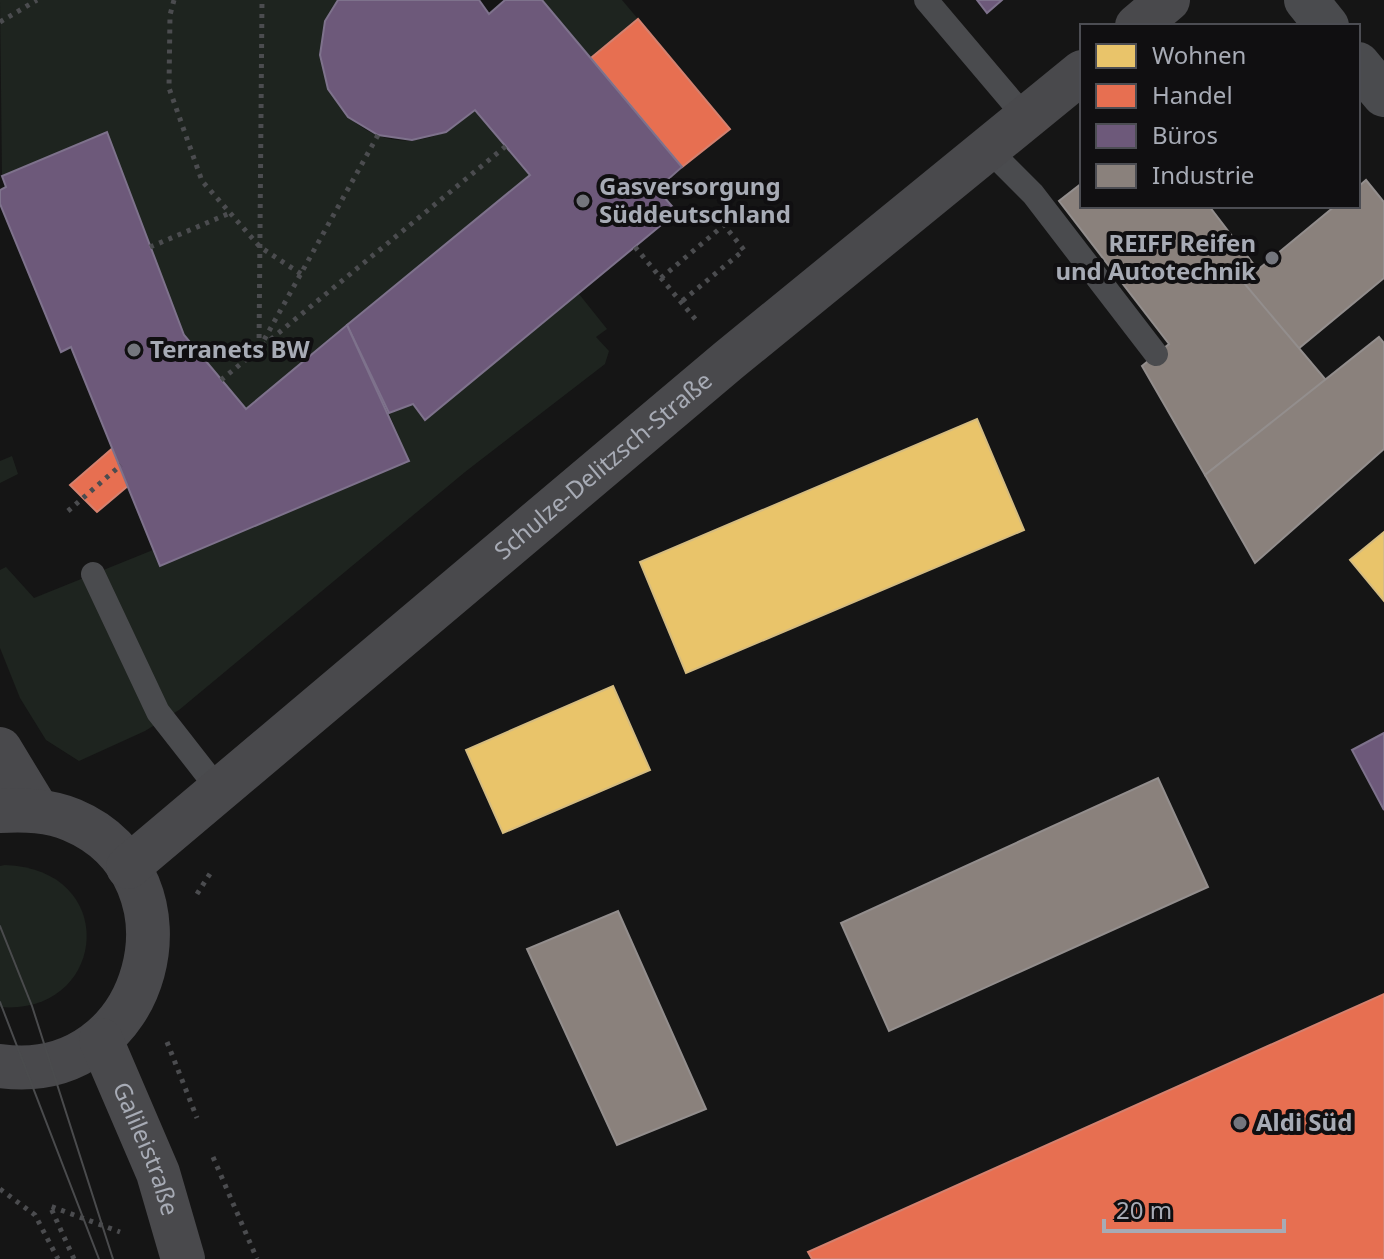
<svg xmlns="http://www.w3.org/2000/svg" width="1384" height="1259" font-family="'Noto Sans',sans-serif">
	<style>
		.green { fill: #1e241f }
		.homes { fill: #e9c46a; stroke: #d5bc80; stroke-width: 2 }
		.shops { fill: #e76f51; stroke: #d4816f; stroke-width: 2 }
		.offices { fill: #6d597a; stroke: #7e728c; stroke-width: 2 }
		.industry { fill: #8a817c; stroke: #938e8d; stroke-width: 2 }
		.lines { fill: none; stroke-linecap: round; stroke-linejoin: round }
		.path { stroke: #4b4c4f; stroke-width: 5; stroke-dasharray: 4 6; stroke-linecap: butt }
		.lane { stroke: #4a4b4e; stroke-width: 24 }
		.street { stroke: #4a4b4e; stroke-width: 44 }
		.secondary { stroke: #49494c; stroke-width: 44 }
		.tram { stroke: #4a4b4d; stroke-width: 2 }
		.poi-dot { fill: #74767d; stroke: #100f11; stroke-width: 3 }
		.labels { text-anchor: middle; stroke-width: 8; stroke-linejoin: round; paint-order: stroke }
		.poi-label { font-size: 24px; font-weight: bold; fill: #a7abb5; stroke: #100f11; text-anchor: start }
		.street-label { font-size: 24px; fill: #a7abb5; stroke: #100f11 }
	</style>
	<rect width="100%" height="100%" fill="#151515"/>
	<g class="green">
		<path d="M0,0H338C289,78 362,169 445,132C456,127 466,117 475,110L530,175L246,409L184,335L107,133L2,176Z"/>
		<path d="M542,0H622L638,19L591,58Z"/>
		<path d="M579,294L607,329L596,337L609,351L605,364L465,472L179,710L145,731L79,761L46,740L20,698L0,648V570L6,567L34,598L153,550L161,566L409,462L389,413L413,404L425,419Z"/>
		<path d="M12,456L18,474L0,483V461Z"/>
		<path d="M5,865C122,869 107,1016 0,1007V866Z"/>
	</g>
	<g class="homes">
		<path d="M977,419L1024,530L686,673L640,562Z"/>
		<path d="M1384,532V601L1350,560Z"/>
		<path d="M613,686L650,770L503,833L466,750Z"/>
	</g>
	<g class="shops">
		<path d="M638,19L730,129L682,167L591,58Z"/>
		<path d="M114,447L129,485L97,512L70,485Z"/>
		<path d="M1384,994V1259H812L808,1252Z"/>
	</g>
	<g class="offices">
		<path d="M338,0H479L489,14L505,0H542L682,167L657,189L677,212L425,420L413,404L389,413L347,325L530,175L475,110L446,132L412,140L378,135L348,117L328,89L320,55L325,21Z"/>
		<path d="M977,0H1002L987,13Z"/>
		<path d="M107,132L184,335L246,409L347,325L409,461L160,566L71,347L61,352L0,204V190L6,187L2,176Z"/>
		<path d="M1384,733V810L1352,750Z"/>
	</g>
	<g class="industry">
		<path d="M1366,180L1384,202V278L1298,349L1243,282L1335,206H1358V187Z"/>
		<path d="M1082,183V206H1209L1258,270L1243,282L1326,380L1205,475L1142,366L1169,344L1059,201Z"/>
		<path d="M1379,337L1384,343V449L1255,563L1205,475Z"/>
		<path d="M1158,778L1208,887L889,1031L841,923Z"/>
		<path d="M618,911L706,1109L617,1145L527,949Z"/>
	</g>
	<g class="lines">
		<g class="path">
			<path d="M174,0L170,15L169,88L202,181L260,247L301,274"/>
			<path d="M0,22L37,0"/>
			<path d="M378,135L259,349L506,146"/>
			<path d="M150,247L230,213"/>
			<path d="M635,247L696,320"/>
			<path d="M661,278L724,225L744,250L681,302"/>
			<path d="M221,380L259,349L262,0"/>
			<path d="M68,511L121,465"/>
			<path d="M197,894L213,869"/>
			<path d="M167,1042L197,1118"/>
			<path d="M213,1157L257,1259"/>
			<path d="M0,1189L35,1215L58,1259"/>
			<path d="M74,1259L50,1206L120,1232"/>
		</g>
		<g class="lane">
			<path d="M926,0L1026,118"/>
			<path d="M988,149L1033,194L1156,354"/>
			<path d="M93,574L158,712L219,790"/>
		</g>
		<g class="street">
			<path d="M1306,0L1327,26"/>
			<path d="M1358,64L1384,95"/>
		</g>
		<g class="secondary">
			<path d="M1137,26L1168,0"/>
			<path d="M0,749L37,810"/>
			<path d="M0,811C25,810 49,810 72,820C205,876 152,1087 0,1066"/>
			<path id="s1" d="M128,867L729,360L1082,72"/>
			<path id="s2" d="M101,1040L158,1173L183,1259"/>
		</g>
		<g class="tram">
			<path d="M0,926L32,1006L113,1259"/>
			<path d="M0,1002L99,1259"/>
		</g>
	</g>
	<g class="poi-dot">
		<circle cx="583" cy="201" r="8"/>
		<circle cx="1272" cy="258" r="8"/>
		<circle cx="134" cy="350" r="8"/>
		<circle cx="1240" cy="1123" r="8"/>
	</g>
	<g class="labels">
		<g class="poi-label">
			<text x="599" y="195">Gasversorgung<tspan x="599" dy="28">Süddeutschland</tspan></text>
			<text x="1256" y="252" text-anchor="end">REIFF Reifen<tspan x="1256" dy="28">und Autotechnik</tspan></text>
			<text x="150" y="358">Terranets BW</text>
			<text x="1256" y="1131">Aldi Süd</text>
		</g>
		<g class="street-label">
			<text dy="8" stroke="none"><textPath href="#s1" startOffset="622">Schulze-Delitzsch-Straße</textPath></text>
			<text dy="8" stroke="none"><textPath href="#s2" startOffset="118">Galileistraße</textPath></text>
		</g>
	</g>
	<rect x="1080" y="24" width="280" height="184" fill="#100f11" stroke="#4c4d53" stroke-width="2"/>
	<rect x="1096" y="44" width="40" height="24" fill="#e9c46a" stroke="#4c4d53" stroke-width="2"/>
	<text x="1152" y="64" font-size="24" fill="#a7abb5">Wohnen</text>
	<rect x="1096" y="84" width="40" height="24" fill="#e76f51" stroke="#4c4d53" stroke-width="2"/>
	<text x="1152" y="104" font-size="24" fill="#a7abb5">Handel</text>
	<rect x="1096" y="124" width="40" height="24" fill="#6d597a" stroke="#4c4d53" stroke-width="2"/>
	<text x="1152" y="144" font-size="24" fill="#a7abb5">Büros</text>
	<rect x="1096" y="164" width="40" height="24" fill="#8a817c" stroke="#4c4d53" stroke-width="2"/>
	<text x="1152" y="184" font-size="24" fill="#a7abb5">Industrie</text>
	<path d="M1104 1219v12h180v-12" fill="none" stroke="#a7abb5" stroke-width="4"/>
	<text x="1116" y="1219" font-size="24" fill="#a7abb5" stroke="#100f11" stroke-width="6" paint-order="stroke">20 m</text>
</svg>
